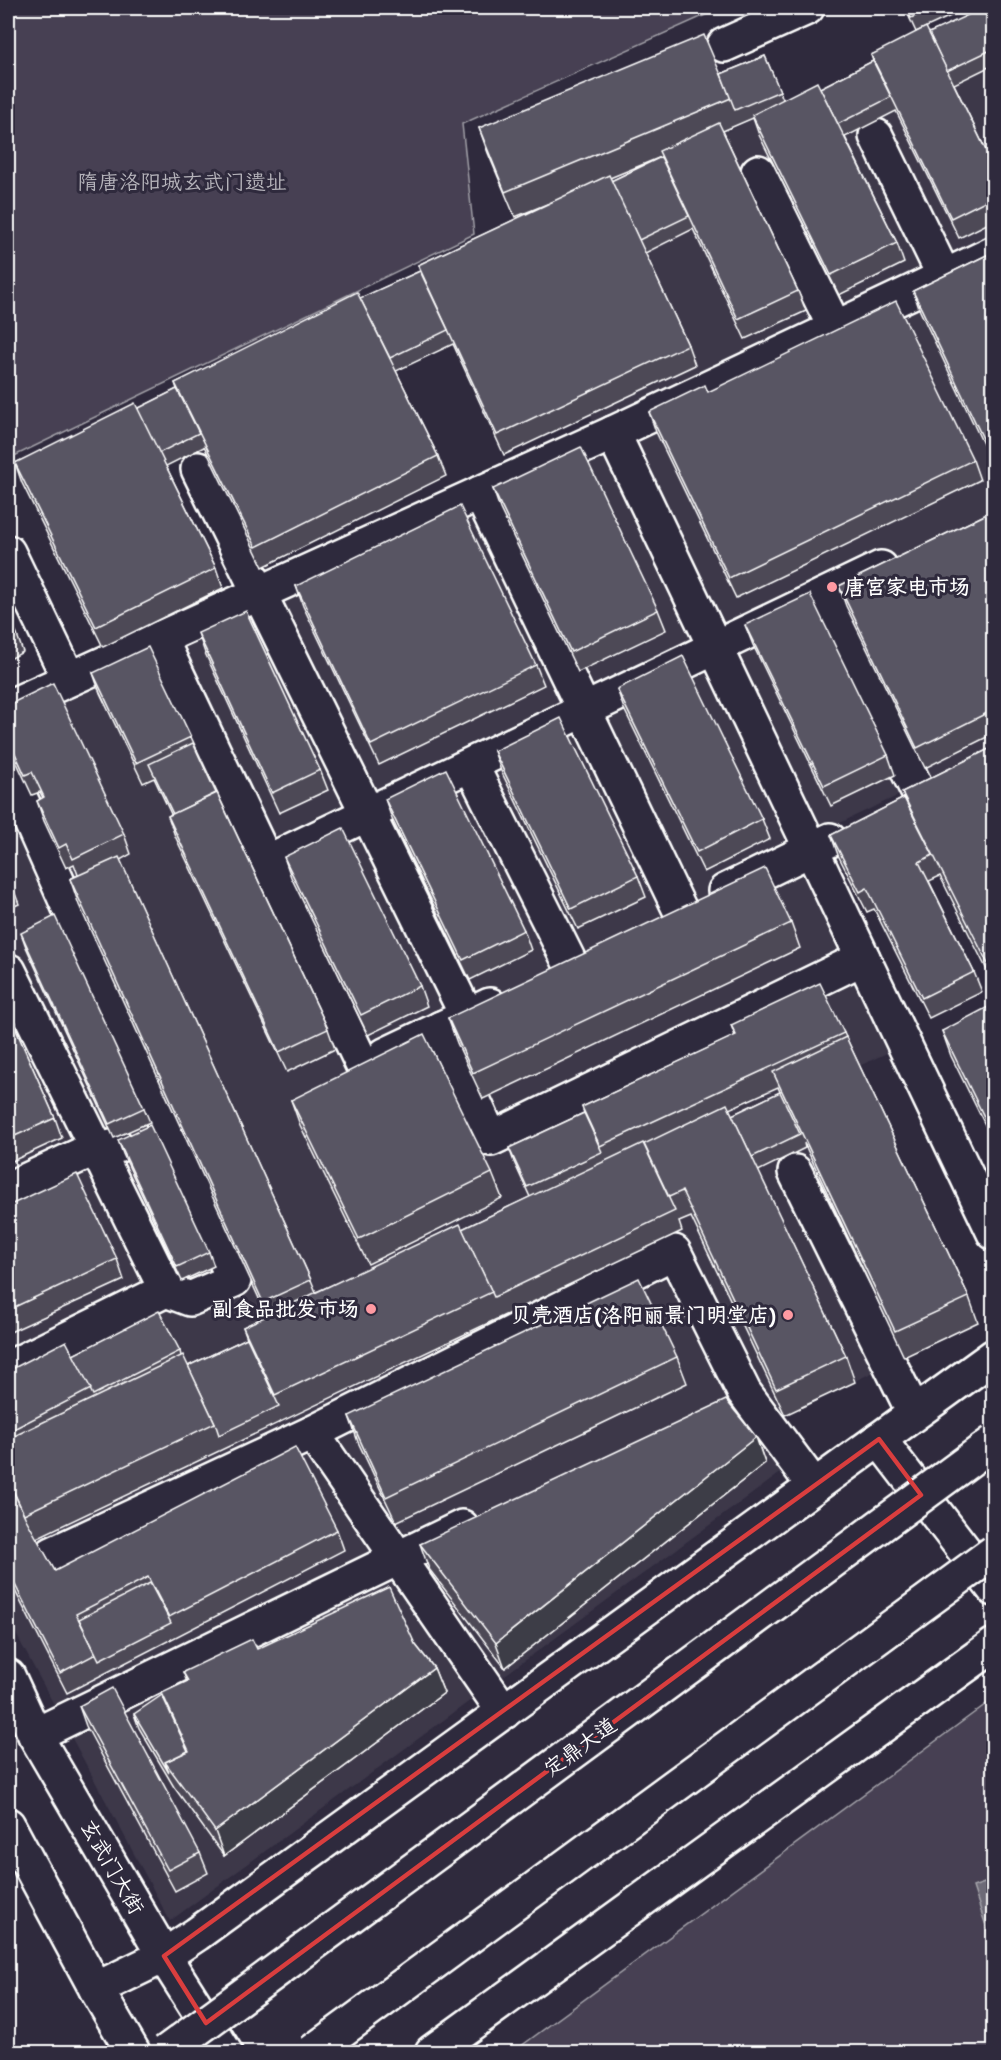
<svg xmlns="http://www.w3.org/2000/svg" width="1001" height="2060" font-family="Itim,'LXGW WenKai TC',sans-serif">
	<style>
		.built { fill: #3c3749 }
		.green { fill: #464152; stroke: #a2a0a8; stroke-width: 1.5 }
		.water { fill: #6d6a77; stroke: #a7a6ad; stroke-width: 1.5 }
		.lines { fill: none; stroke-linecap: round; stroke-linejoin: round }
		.minor-casing { stroke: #fff; stroke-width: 38 }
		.major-casing { stroke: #fff; stroke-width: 38 }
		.minor { stroke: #2f2a3d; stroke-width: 33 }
		.major { stroke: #2f2a3d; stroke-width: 33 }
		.major-bridge-casing { stroke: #fff; stroke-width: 38; stroke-linecap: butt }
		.major-bridge { stroke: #2f2a3d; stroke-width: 33 }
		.wall { fill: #4d4956; stroke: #fff; stroke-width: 1.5; fill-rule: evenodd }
		.shaded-wall { fill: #3e3c46; stroke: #fff; stroke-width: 1.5 }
		.building { fill: #595564; stroke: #fff; stroke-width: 1.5 }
		.marked { fill: none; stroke: #da3e3e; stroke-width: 4.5; stroke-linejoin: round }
		.poi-dot { fill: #ff9aa2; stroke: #2f2a3d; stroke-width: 2 }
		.labels { text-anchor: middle; stroke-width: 6; stroke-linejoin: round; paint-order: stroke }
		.park-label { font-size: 21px; fill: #b5b3ba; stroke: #2f2a3d }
		.poi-label { font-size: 21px; font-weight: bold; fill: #fff; stroke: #2f2a3d; text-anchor: end }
		.street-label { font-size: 21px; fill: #fff; stroke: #2f2a3d }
	</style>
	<rect width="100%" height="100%" fill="#2f2a3d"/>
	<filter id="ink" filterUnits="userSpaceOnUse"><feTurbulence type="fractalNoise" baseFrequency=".0167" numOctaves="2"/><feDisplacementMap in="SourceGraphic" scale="12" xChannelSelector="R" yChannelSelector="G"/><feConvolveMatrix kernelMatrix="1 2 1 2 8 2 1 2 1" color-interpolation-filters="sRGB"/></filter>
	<g filter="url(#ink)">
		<path class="built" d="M991,8H993V751L791,846L887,1053L857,1067L978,1322L786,1414L805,1455L170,1921L8,1619V691L594,423L507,234Z"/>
		<g class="green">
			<path d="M8,8H721L462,124L474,234L8,459Z"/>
			<path d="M993,1699V2052H513Z"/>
		</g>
		<path class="water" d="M993,1880H994L993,1947L973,1887Z"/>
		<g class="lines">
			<g class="minor-casing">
				<g id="minor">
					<path d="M724,45L807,8"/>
					<path d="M876,136L944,276"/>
					<path d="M758,172L835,328"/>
					<path d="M613,433L994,1233"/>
					<path d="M198,469L467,1016"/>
					<path d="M480,493L681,912"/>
					<path d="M8,552L69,679"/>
					<path d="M823,596L920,796"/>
					<path d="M160,638L363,1066"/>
					<path d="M8,707L613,433L994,253"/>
					<path d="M471,765L571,965"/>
					<path d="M8,770L234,1280L190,1299L166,1290"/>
					<path d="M267,862L881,568"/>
					<path d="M725,891L830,840"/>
					<path d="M8,972L9,971L166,1290L8,1368"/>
					<path d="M441,1028L491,1139L863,958"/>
					<path d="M385,1055L490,1005"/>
					<path d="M795,1172L914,1413"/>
					<path d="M8,1189L87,1152L117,1146"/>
					<path d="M312,1433L504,1712"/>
					<path d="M52,1554L312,1433L674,1252L744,1392L814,1486"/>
					<path d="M35,1735L462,1527"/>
				</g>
			</g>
			<g class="major-casing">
				<g id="major">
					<path d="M879,1439L994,1589"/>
					<path d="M8,1676L35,1735L164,1956L225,2052"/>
					<path d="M8,1825L96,1989L133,2052"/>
					<path d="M96,1989L164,1956L197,1934L994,1356"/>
					<path d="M432,2052L994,1645"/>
				</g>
			</g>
			<use href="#minor" class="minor"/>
			<use href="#major" class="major"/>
			<g class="major-bridge-casing">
				<g id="major-bridge">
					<path d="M166,2052L994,1442"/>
					<path d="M312,2052L994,1552"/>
				</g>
			</g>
			<use href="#major-bridge" class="major-bridge"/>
		</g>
		<g class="wall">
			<path d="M905,8H968L916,32Z"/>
			<path d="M993,8V65L954,84L993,165V221L959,238L896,111L845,137L897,243L904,263L839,295L759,135L753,118L723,131L798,291L806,311L745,339L693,229L645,253L688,345L695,365L504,455L453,344L396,371L438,456L446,476L263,567L204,446V447L166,466L216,568L223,588L103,647L22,483L15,463L137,409L177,389L175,383L420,271L418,265L552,202L515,217L488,153L479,128L721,74L765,56L783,99L820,88L873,61L871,55ZM661,157L611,181L610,178Z"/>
			<path d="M993,252V465L920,311L913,291Z"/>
			<path d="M708,392L973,460L980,480L736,598L656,432L649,412Z"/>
			<path d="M493,489L658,610L666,630L578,672L500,509Z"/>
			<path d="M993,511V734L925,768L846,606L839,586Z"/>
			<path d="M296,586L536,665L544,685L379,765L303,606Z"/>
			<path d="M8,615L16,632L23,652L8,660Z"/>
			<path d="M745,625L888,755L895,775L831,806L753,645Z"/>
			<path d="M198,633L320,770L328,790L279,813L205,653Z"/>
			<path d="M93,673L191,737L328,1029L335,1049L287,1072L175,836L168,816L171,814L154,778L143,783L100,693Z"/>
			<path d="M617,689L762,819L770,839L704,872L624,709Z"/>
			<path d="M8,705L124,834L131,854L120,860L311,1280L316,1292L462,1229L530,1197L514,1162L509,1148L584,1113L582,1107L735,1036L731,1025L844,1033L969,1297L978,1322L904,1357L804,1143L805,1148L758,1171L846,1356L855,1382L785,1415L691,1217L679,1222L682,1231L36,1538L55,1571L337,1530L344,1550L67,1693L8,1577V1371L73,1355L180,1351L181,1356L188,1366L247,1338L243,1327L267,1316L79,905L70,879L78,875L74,864L66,868L44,821L37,801L43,798L40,792L32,795L9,746L8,742ZM778,1087L780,1092L732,1115L729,1109Z"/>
			<path d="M993,747V982L940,876L929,881L974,972L982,992L929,1018L874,909L867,912L838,855L831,835L904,798L902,792Z"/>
			<path d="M494,751L638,876L646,897L578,929L501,771Z"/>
			<path d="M385,799L524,930L531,950L470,980L392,819Z"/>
			<path d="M284,857L420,986L427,1006L368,1035L291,877Z"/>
			<path d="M8,875L19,904L8,909Z"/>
			<path d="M791,923L800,948L483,1099L457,1043L448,1018Z"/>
			<path d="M21,933L144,1108L150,1122L114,1138L26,947Z"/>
			<path d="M8,1012L55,1118L62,1138L8,1163Z"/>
			<path d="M993,1018V1141L951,1056L942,1031Z"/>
			<path d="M291,1100L492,1173L502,1198L368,1264L300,1125Z"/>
			<path d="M118,1140L209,1252L214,1266L182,1281L123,1154Z"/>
			<path d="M8,1206L117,1259L124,1280L8,1333Z"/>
			<path d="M677,1357L687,1383L396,1522L358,1442L349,1416Z"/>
			<path d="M756,1437L765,1463L505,1668L429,1569L420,1544Z"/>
			<path d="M415,1644L434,1668L444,1693L224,1856L174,1787L139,1728L134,1714L168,1709L162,1693L187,1682L183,1672L257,1649Z"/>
			<path d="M79,1706L200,1853L208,1873L175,1891L86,1726Z"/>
		</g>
		<g class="shaded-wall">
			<path d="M756,1437L765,1463L505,1668L496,1643Z"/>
			<path d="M434,1668L444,1693L224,1856L215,1831Z"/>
		</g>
		<g class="building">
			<path d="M906,8H933L911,18Z"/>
			<path d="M983,8H993V49L947,71L929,33Z"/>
			<path d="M926,27L993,165V197L951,218L871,55Z"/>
			<path d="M704,35L731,98L505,192L479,128Z"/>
			<path d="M765,56L780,91L735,110L721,74Z"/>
			<path d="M873,61L891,97L838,124L820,88Z"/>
			<path d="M817,82L897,243L831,275L752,115Z"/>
			<path d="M719,123L798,291L738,319L659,151Z"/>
			<path d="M661,157L689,216L639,240L611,181Z"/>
			<path d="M609,175L688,345L497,435L418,265Z"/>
			<path d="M993,252V446L988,449L913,291Z"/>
			<path d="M420,271L448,330L390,358L360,298Z"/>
			<path d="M357,292L438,456L256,547L175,383Z"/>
			<path d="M896,301L973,460L729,578L649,412L705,385L708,392Z"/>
			<path d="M177,389L199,433L159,453L137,409Z"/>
			<path d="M135,403L216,568L96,627L15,463Z"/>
			<path d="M581,447L658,610L571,652L493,489Z"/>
			<path d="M460,506L536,665L371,745L296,586Z"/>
			<path d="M993,511V710L917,748L839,586Z"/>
			<path d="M810,594L888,755L824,786L745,625Z"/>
			<path d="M246,611L320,770L272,793L198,633Z"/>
			<path d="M8,615L16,632L8,637Z"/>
			<path d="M148,647L191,737L136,763L93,673Z"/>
			<path d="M683,656L762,819L697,852L617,689Z"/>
			<path d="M53,683L124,834L73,859L66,844L59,848L37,801L44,797L32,772L25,775L8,738V723L9,722L8,719V705Z"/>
			<path d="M561,718L638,876L571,909L494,751Z"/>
			<path d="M193,743L216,793L173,814L149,764Z"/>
			<path d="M993,747V966L990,968L902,792Z"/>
			<path d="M446,769L524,930L463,960L385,799Z"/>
			<path d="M217,793L328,1029L279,1052L168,816Z"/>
			<path d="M904,798L933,855L919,862L974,972L922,998L867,888L860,892L831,835Z"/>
			<path d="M343,828L420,986L361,1015L284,857Z"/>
			<path d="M119,857L311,1280L263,1302L70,879Z"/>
			<path d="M765,868L791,923L473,1073L448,1018Z"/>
			<path d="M8,875L12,884L8,886Z"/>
			<path d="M55,916L144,1108L109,1124L21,933Z"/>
			<path d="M820,983L844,1033L600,1146L582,1107L736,1035L731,1025Z"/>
			<path d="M988,1007L993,1018V1135L942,1031Z"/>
			<path d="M8,1012L55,1118L8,1139Z"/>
			<path d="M424,1034L492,1173L359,1239L291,1100Z"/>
			<path d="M846,1037L969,1297L895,1331L773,1072Z"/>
			<path d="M780,1092L800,1134L752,1157L732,1115Z"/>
			<path d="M727,1104L846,1356L776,1389L682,1191L669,1197L644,1144Z"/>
			<path d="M584,1113L602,1152L527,1187L509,1148Z"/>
			<path d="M150,1125L209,1252L177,1267L118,1140Z"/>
			<path d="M643,1143L675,1211L494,1297L462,1229Z"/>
			<path d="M77,1174L117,1259L8,1310V1206Z"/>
			<path d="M460,1224L492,1292L275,1395L243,1327Z"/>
			<path d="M639,1278L677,1357L386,1497L349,1416Z"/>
			<path d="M159,1311L180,1351L93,1395L73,1355Z"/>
			<path d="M247,1338L279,1406L219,1435L215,1423L188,1366Z"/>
			<path d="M66,1341L91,1389L8,1432V1371Z"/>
			<path d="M183,1355L215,1423L24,1514L8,1479V1439Z"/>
			<path d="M726,1400L756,1437L496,1643L420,1544Z"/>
			<path d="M295,1447L337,1530L169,1617L148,1577L76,1614L96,1654L60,1673L8,1571V1480L26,1519L55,1571Z"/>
			<path d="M150,1583L171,1623L99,1660L79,1619Z"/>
			<path d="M389,1587L415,1644L434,1668L215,1831L165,1762L189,1751L162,1693L188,1681L183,1672L252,1639L257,1649Z"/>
			<path d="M112,1688L200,1853L168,1870L79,1706Z"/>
			<path d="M162,1695L188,1751L165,1762L169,1773L134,1714Z"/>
		</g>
	</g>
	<path class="marked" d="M879,1439L921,1495L206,2023L164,1956Z"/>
	<g class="poi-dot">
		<circle cx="832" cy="587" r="6"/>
		<circle cx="371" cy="1309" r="6"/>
		<circle cx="788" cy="1315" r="6"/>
	</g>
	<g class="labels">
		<g class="park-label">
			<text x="182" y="189">隋唐洛阳城玄武门遗址</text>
		</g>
		<g class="poi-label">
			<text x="844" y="594" text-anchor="start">唐宫家电市场</text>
			<text x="359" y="1316">副食品批发市场</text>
			<text x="776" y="1322">贝壳酒店(洛阳丽景门明堂店)</text>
		</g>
		<g class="street-label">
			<text transform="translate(580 1747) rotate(-36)" y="7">定鼎大道</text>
			<text transform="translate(112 1867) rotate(60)" y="7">玄武门大街</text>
		</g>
	</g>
	<rect width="1001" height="2060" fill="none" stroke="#2f2a3d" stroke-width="30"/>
	<rect x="15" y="15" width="971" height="2030" fill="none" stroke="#fff" stroke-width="2" filter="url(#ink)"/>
</svg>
